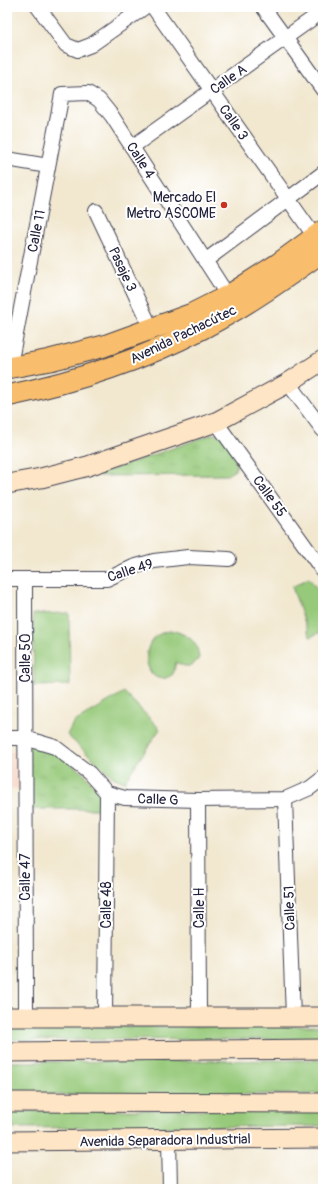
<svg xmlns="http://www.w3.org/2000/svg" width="330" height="1196" font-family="Pangolin,sans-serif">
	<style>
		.built { fill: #f4d3c0 }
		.green { fill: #96c979; stroke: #5c765a }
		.park { fill: url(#park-tufts); stroke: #5c765a }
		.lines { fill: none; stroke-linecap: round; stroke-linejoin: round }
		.street-casing { stroke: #414051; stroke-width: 16 }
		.secondary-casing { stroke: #414051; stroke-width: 21 }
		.primary-casing { stroke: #414051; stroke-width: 23 }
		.street { stroke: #fff; stroke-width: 14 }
		.secondary { stroke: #fde5c5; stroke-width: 19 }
		.primary { stroke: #f9be6d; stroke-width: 21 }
		.poi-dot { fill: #c8321e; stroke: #fff; stroke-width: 1.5 }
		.labels { text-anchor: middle; stroke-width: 4; stroke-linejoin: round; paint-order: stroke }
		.street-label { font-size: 14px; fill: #22223b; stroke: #fff }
		.poi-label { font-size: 14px; fill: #22223b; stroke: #fff; text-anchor: end }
	</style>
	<defs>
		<pattern id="park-tufts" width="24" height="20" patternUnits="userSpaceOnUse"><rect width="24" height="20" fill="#96c979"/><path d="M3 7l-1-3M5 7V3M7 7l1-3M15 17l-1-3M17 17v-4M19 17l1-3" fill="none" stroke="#81ac6a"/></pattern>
	</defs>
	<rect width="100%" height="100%" fill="#fff"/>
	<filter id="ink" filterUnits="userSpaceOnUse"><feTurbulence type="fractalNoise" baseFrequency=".025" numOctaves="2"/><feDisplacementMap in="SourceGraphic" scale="8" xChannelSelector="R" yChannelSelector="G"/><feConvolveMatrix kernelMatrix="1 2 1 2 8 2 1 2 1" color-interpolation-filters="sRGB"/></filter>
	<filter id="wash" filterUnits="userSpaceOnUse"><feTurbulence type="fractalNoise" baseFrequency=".012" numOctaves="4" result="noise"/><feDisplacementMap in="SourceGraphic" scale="16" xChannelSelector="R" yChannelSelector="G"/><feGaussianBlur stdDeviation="0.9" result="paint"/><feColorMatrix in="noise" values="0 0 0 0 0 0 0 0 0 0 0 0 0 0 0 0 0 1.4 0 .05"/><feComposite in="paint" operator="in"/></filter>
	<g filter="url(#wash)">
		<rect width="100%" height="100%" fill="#f2e8d0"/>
		<path class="built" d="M7,752H19L20,789H7Z"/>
		<g class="green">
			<path d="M309,578L323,597V631L310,637L292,587Z"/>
			<path d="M69,613L70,685L34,686L33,614Z"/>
			<path d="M175,631C191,637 197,641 199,658C192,668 185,668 176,662L173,674C147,694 135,643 162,633C166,631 171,631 175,631Z"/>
			<path d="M124,692L160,729L124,782L113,777L67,735L73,723Z"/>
			<path d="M323,1026V1039L7,1040V1027Z"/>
			<path d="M323,1060V1094L7,1095V1062Z"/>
			<path d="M323,1109V1126L7,1128V1111Z"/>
		</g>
		<g class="park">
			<path d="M213,434C228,434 232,453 237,465L235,470L227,475L99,476L102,473Z"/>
			<path d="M27,743L53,749L85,775L101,794L102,809H29Z"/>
		</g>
	</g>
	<g filter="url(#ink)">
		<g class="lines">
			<g class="street-casing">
				<g id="street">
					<path d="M38,7L66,45L78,50L91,45L145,7"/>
					<path d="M153,7L315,237"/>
					<path d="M263,7L323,90"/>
					<path d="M132,147L323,11"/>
					<path d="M7,159L48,166"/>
					<path d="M96,211L151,328"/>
					<path d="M205,261L323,173"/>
					<path d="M13,367L12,355L62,94L88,93L99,100L112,116L228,296"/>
					<path d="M288,383L323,430"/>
					<path d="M216,422L323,571"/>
					<path d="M7,579H107L133,567L154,561L188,557L229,559"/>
					<path d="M25,579L26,1016"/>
					<path d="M7,738H25L55,747L89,773L107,793L125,798L198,800L285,799L310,788L323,778"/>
					<path d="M285,799L293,1017"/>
					<path d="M198,800L199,1016"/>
					<path d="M105,1016L107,793"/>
					<path d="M169,1140L170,1189"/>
				</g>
			</g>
			<g class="secondary-casing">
				<g id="secondary">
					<path d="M7,484L41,478L88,466L216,422L288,383L323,360"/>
					<path d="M7,1017H323"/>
					<path d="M7,1052L323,1049"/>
					<path d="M7,1102L323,1103"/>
					<path d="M7,1141L323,1138"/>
				</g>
			</g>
			<g class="primary-casing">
				<g id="primary">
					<path d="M7,368L50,360L104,346L192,314L228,296L278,264L323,231"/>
					<path d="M7,396C74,382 140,361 201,329C244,307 284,279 323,251"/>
				</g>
			</g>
			<use href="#street" class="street"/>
			<use href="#secondary" class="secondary"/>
			<use href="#primary" class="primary"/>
		</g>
	</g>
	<circle class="poi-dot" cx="224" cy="205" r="4"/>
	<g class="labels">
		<g class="street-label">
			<text transform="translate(228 79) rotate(-35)" y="5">Calle A</text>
			<text transform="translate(234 122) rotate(55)" y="5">Calle 3</text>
			<text transform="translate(141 160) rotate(57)" y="5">Calle 4</text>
			<text transform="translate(36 231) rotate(-79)" y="5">Calle 11</text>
			<text transform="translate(123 269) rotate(65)" y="5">Pasaje 3</text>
			<text transform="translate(183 334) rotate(-26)" y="5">Avenida Pachacútec</text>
			<text transform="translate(270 496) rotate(54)" y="5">Calle 55</text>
			<text transform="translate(130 570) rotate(-18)" y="5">Calle 49</text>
			<text transform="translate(25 658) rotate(-90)" y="5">Calle 50</text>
			<text transform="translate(158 799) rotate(2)" y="5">Calle G</text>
			<text transform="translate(25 877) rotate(-90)" y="5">Calle 47</text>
			<text transform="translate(106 905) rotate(-90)" y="5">Calle 48</text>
			<text transform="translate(199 908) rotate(-90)" y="5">Calle H</text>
			<text transform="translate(289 908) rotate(-92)" y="5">Calle 51</text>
			<text transform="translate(165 1140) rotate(-1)" y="5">Avenida Separadora Industrial</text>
		</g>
		<g class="poi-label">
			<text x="216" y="202">Mercado El<tspan x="216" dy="16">Metro ASCOME</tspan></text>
		</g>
	</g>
	<rect width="330" height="1196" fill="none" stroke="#fff" stroke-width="24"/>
</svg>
